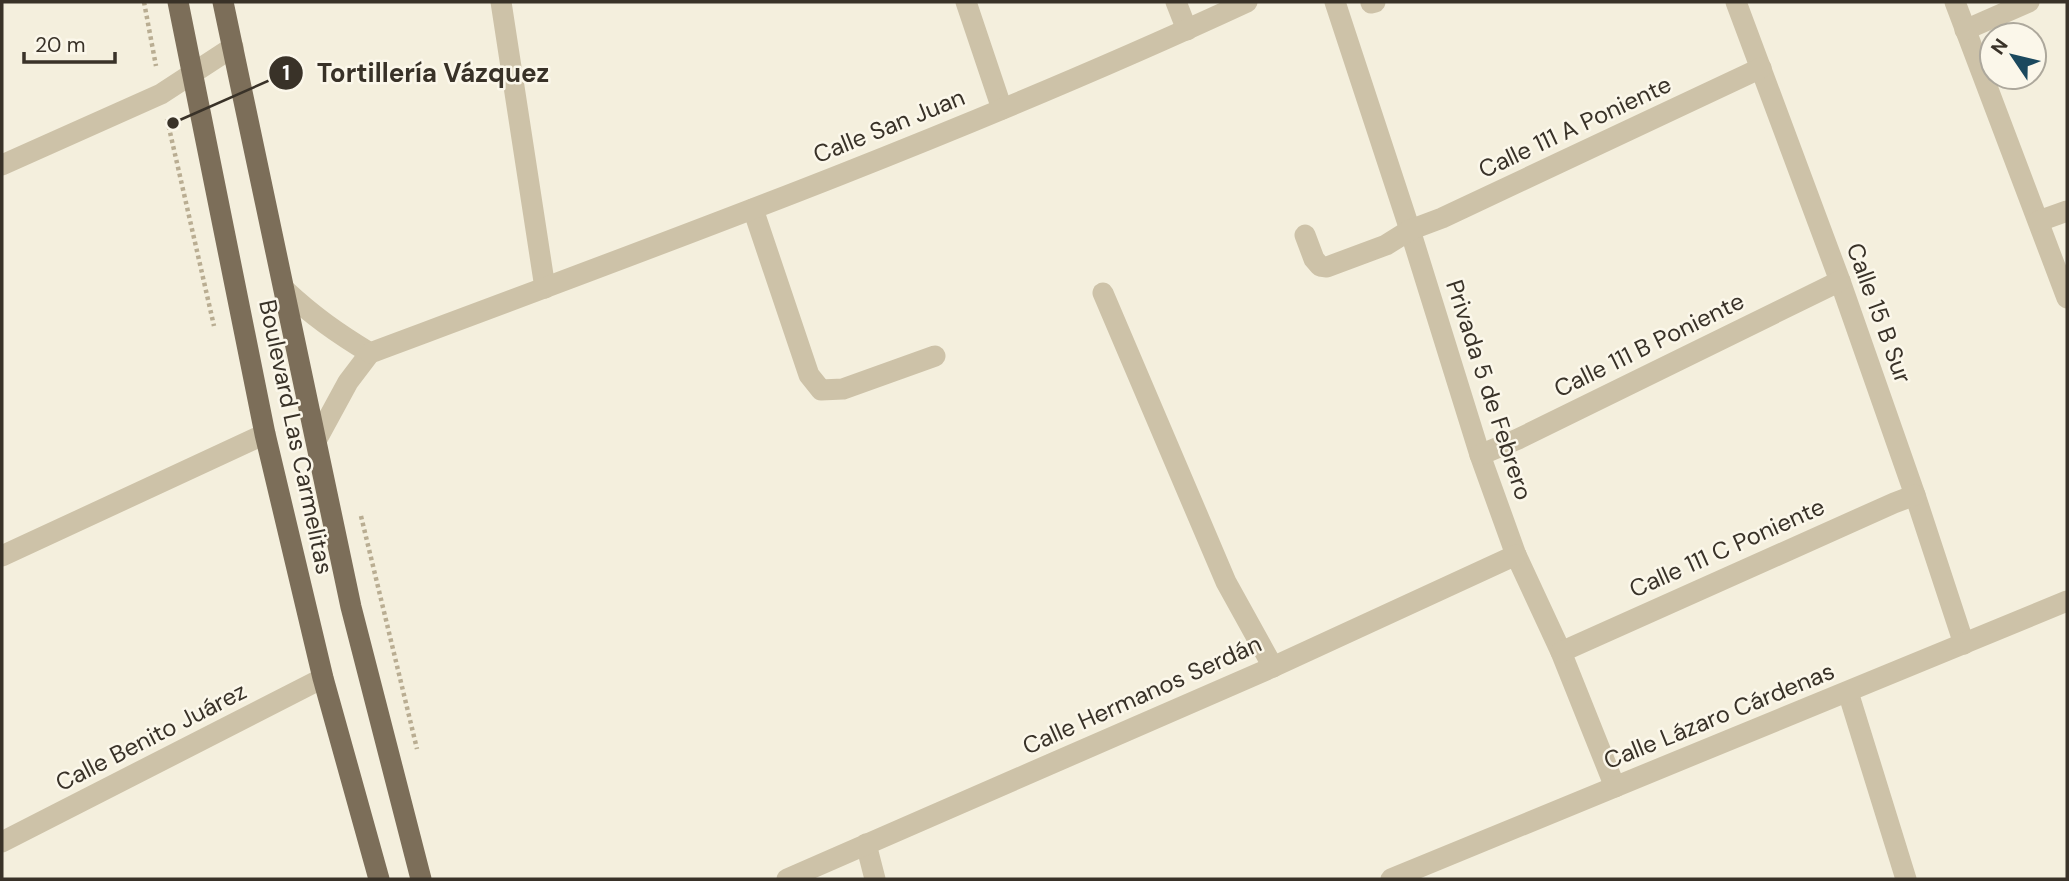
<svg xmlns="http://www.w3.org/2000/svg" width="2069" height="881" font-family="'DM Sans',sans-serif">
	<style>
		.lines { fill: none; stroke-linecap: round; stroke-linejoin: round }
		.path { stroke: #b9ad92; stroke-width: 4.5; stroke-dasharray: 3.5 3.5; stroke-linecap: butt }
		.minor { stroke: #cdc2a8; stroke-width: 21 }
		.major { stroke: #7c6e59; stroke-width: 21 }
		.labels { text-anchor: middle; stroke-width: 5; stroke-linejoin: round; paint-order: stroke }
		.street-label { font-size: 24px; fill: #393228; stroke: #fbf7ea }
		.leader { fill: none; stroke: #393228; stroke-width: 2.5 }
		.callout-dot { fill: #393228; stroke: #fbf7ea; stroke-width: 2.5 }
		.mark-label { font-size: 21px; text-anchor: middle; font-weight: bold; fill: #fff }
		.callout-label { font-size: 26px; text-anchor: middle; font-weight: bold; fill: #393228; stroke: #fbf7ea; stroke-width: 5; stroke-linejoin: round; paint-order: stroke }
	</style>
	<rect width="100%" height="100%" fill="#f4efdd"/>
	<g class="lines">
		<g class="path">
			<path d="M144,2L156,66"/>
			<path d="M167,119L214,326"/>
			<path d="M361,516L417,749"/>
		</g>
		<g class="minor">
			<path d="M501,2L545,288"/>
			<path d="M966,2L1002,109"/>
			<path d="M1176,2L1187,30"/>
			<path d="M1335,2L1410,230L1480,455L1516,555L1561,652L1615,787"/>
			<path d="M1736,2L1840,281L1915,495L1964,644"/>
			<path d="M1955,2L2067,298"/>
			<path d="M1371,3L1375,2"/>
			<path d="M1965,30L2029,2"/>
			<path d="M2,165L161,94L233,47"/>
			<path d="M753,209L809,375L821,390L843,389L935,356"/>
			<path d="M2039,221L2067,211"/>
			<path d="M1305,235L1314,259L1320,266L1327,267L1386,245L1410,230L1442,218L1761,68"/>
			<path d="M285,290C313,316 337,333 370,353L348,382L317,439"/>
			<path d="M1103,293L1226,582L1273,667"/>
			<path d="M370,353C665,243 962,134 1247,2"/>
			<path d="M1480,455L1518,439L1840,281"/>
			<path d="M2,556L265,434"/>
			<path d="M1561,652L1894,503L1915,495"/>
			<path d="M1848,692L1906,879"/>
			<path d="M2,842L323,678"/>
			<path d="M866,844L875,879"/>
			<path d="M787,879L1273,667L1516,555"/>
			<path d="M1391,879L2067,601"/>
		</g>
		<g class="major">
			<path d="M178,2L265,434L323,678L379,879"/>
			<path d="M223,2L351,607L421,879"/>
		</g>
	</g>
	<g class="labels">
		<g class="street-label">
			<text transform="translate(889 126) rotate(-22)" y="8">Calle San Juan</text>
			<text transform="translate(1575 127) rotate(-25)" y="8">Calle 111 A Poniente</text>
			<text transform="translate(1879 313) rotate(70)" y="8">Calle 15 B Sur</text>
			<text transform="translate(1649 345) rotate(-26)" y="8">Calle 111 B Poniente</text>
			<text transform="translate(1489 390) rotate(72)" y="8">Privada 5 de Febrero</text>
			<text transform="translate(296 437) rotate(78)" y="8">Boulevard Las Carmelitas</text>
			<text transform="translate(1727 548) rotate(-24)" y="8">Calle 111 C Poniente</text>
			<text transform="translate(1142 695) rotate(-24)" y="8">Calle Hermanos Serdán</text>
			<text transform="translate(1719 716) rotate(-22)" y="8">Calle Lázaro Cárdenas</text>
			<text transform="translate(151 737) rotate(-27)" y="8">Calle Benito Juárez</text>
		</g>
	</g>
	<path class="leader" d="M173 123L286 73"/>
	<g class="callout-dot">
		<circle cx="173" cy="123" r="7"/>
		<circle cx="286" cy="73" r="18"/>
	</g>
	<g class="mark-label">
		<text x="286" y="80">1</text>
	</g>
	<g class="callout-label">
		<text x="433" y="82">Tortillería Vázquez</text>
	</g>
	<rect width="2069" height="881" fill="none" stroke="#393228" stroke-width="7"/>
	<g transform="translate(2013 56) rotate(305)"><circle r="33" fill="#fbf7ea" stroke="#ada89c" stroke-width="2"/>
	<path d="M0-5L12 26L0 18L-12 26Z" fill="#1b495e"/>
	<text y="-10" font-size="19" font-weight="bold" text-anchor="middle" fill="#393228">N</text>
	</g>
	<path d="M24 52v10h91v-10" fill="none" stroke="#393228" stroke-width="3.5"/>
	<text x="35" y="52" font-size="21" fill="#393228" stroke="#fbf7ea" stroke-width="5" paint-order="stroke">20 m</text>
</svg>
